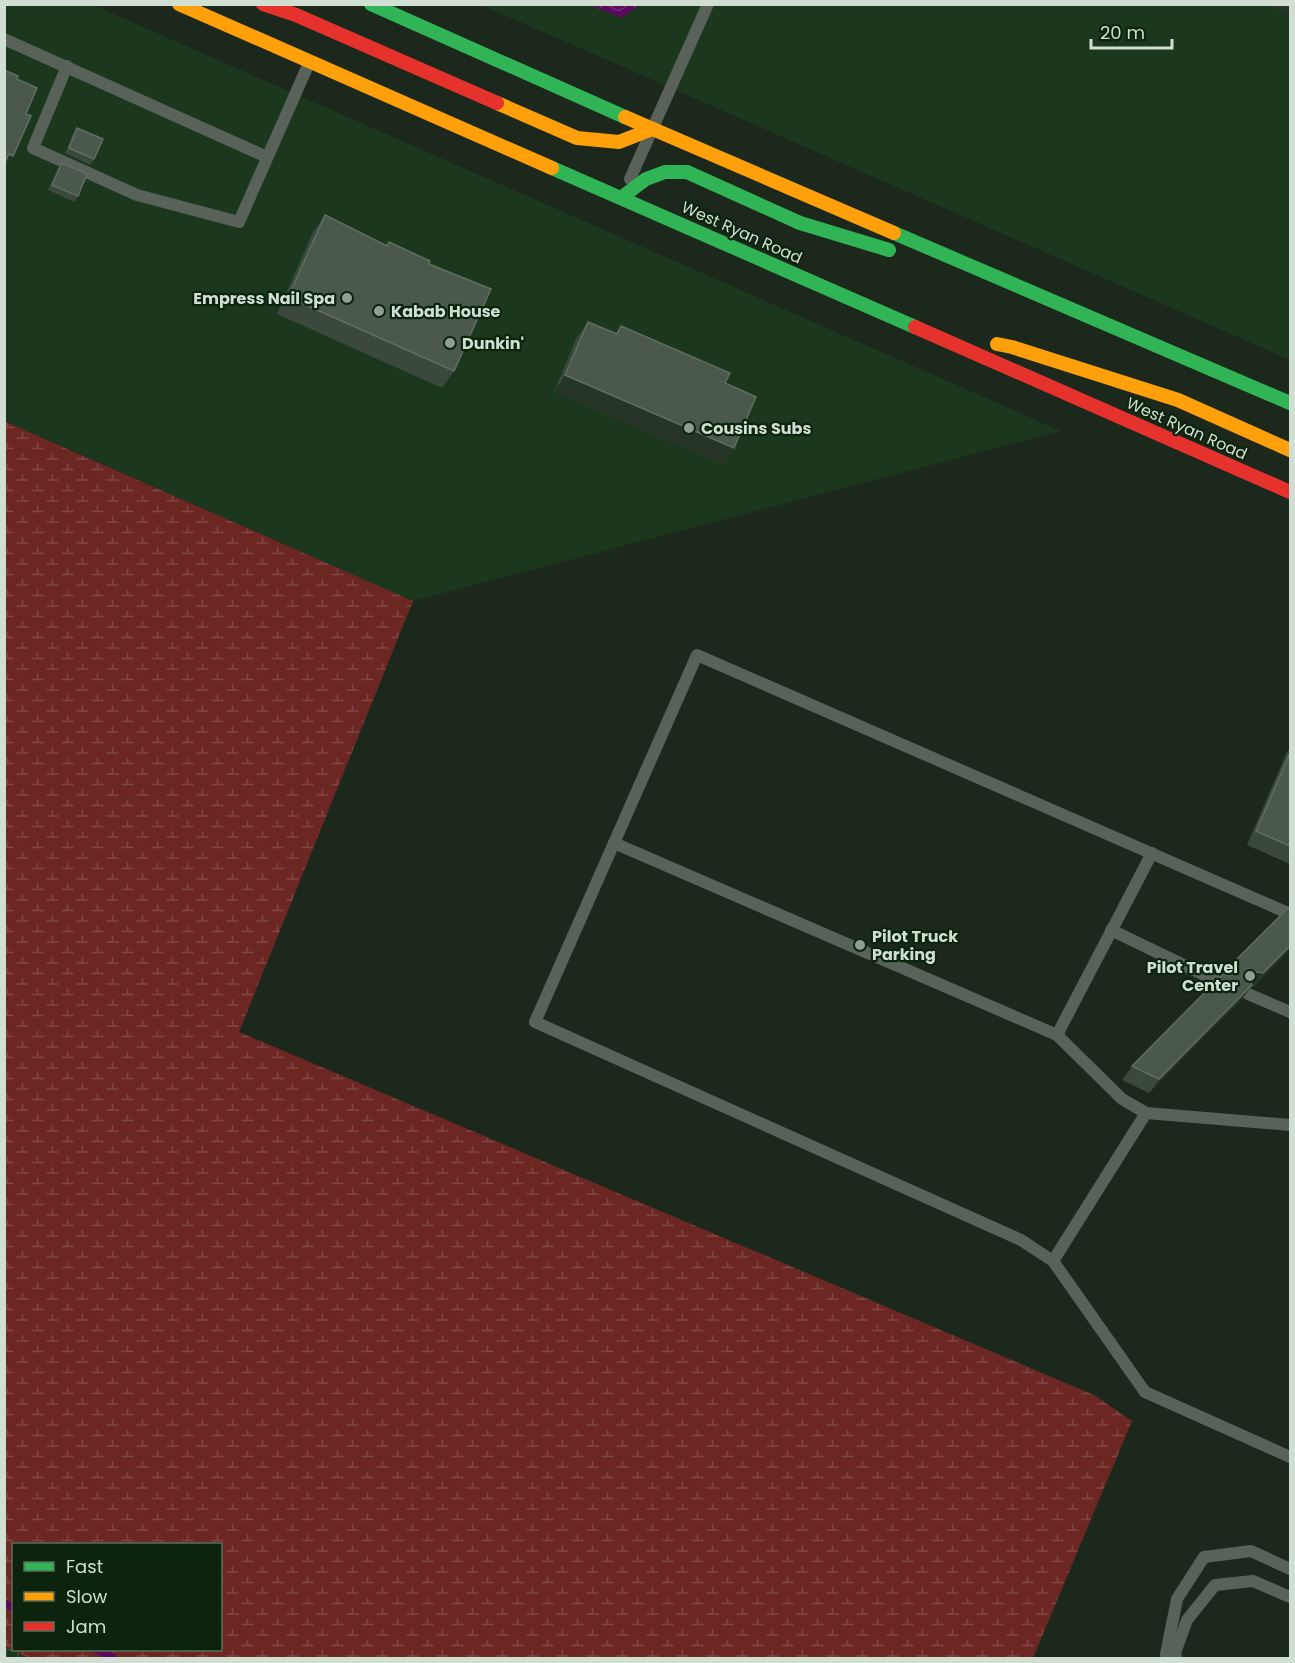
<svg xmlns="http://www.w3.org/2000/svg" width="1295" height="1663" font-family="Poppins,sans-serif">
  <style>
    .built { fill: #1b371e }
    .industrial { fill: url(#industrial-grid) }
    .wetland { fill: url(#wetland-marsh); fill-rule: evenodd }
    .water { fill: url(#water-waves) }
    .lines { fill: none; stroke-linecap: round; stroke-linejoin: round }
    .stream { stroke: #5a0b5e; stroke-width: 8 }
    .lane { stroke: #586258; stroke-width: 12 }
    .fast { stroke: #30b455; stroke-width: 14 }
    .slow { stroke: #ff9f0a; stroke-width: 14 }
    .jam { stroke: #e5322d; stroke-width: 14 }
    .wall { fill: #3a493b }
    .shaded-wall { fill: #273528 }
    .building { fill: #4a594b; stroke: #5f6e60; stroke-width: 1.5 }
    .poi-dot { fill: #919f92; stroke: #0c240e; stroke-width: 2 }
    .labels { text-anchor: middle; stroke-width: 4.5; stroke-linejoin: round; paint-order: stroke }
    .street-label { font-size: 16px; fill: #d0dfd1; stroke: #0c240e }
    .poi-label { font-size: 16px; font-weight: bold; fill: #d0dfd1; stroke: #0c240e; text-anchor: start }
  </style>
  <defs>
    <pattern id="industrial-grid" width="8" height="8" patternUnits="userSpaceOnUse" patternTransform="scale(1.5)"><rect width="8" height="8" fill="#1b371e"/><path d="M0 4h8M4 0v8" fill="none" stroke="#3b543e"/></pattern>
    <pattern id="wetland-marsh" width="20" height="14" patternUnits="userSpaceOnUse" patternTransform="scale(1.5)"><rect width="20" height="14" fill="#6c2723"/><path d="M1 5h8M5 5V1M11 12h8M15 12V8" fill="none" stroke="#804642"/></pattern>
    <pattern id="water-waves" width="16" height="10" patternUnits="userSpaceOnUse" patternTransform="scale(1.5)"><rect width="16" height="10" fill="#5a0b5e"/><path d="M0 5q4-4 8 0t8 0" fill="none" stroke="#712e74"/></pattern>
  </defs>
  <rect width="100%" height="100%" fill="#1c281c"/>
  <g class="built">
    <path d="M 91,4 L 1061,431 L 413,601 L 5,421 L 5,5 Z"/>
    <path d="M 481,5 L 1290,5 L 1290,360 L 612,62 Z"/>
  </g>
  <path class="industrial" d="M 4,1647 L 5,1647 L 29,1658 L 5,1658 Z"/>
  <path class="wetland" d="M 4,421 L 413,601 L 239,1032 L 1094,1395 L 1132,1421 L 1033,1658 L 29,1658 L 5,1647 ZM 14,1544 L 220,1544 L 220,1650 L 14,1650 Z"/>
  <path class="water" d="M 590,5 L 639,5 L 622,18 Z"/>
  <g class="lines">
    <g class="stream">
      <path d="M 4,1603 L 14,1608"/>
      <path d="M 97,1650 L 114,1658"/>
    </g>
    <g class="lane">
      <path d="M 4,39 L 267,157"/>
      <path d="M 67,66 L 33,148 L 137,195 L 239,222 L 309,63"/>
      <path d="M 630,179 L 708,4"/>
      <path d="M 614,843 L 1057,1035 L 1122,1099 L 1146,1113 L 1290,1125"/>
      <path d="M 1288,913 L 697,655 L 535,1022 L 1021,1240 L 1053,1261 L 1145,1392 L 1290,1457"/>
      <path d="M 1111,930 L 1219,982"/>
      <path d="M 1248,994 L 1290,1012"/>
      <path d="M 1057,1035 L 1152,853"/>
      <path d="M 1053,1261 L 1146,1113"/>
      <path d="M 1167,1658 L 1166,1654 L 1177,1599 L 1204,1557 L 1251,1551 L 1290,1569"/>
      <path d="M 1176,1658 L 1175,1653 L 1187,1620 L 1215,1585 L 1253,1581 L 1290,1597"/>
    </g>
    <g class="fast">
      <path d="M 371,4 L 625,117"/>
      <path d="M 552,168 L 915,327"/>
      <path d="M 622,197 L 646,179 L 665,172 L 687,172 L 800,223 L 889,250"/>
      <path d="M 894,233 L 1290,403"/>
    </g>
    <g class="slow">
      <path d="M 179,4 L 552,168"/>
      <path d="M 497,103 L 577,138 L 619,142 L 652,129"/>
      <path d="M 625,117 L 894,233"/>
      <path d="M 997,344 L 1012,347 L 1178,400 L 1290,450"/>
    </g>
    <g class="jam">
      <path d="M 263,4 L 296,15 L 497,103"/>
      <path d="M 915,327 L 1290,492"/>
    </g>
  </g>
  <g class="wall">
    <path d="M 77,128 L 94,159 L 90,165 L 65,153 L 73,134 Z"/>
    <path d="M 62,163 L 78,196 L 74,202 L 48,190 L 58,168 Z"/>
    <path d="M 325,215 L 387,245 L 389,242 L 429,264 L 454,371 L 442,388 L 277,314 L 313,232 Z"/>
    <path d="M 588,322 L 615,334 L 621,326 L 725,383 L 734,448 L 723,465 L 554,392 L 576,339 Z"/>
    <path d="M 1290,747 L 1290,864 L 1247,845 L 1287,752 Z"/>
    <path d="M 1234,962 L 1254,987 L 1251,987 L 1242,999 L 1149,1093 L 1122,1080 L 1132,1066 L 1226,975 Z"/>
  </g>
  <g class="shaded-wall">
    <path d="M 1264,4 L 1290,4 L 1290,16 Z"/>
    <path d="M 9,154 L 13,156 L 4,168 L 4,160 Z"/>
    <path d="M 565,375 L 734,448 L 723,465 L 554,392 Z"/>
    <path d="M 1290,946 L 1290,950 L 1254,987 L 1251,987 L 1242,999 L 1149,1093 L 1159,1079 L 1248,986 L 1252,974 Z"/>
  </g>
  <g class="building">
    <path d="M 4,70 L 18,76 L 17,79 L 37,88 L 26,114 L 31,116 L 13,156 L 9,154 L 4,164 Z"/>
    <path d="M 77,128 L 103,139 L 94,159 L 69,148 Z"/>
    <path d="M 62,163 L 87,174 L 78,196 L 52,185 Z"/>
    <path d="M 325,215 L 387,246 L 389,242 L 430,261 L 429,264 L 491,289 L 454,371 L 288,297 Z"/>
    <path d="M 588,322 L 617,334 L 621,326 L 730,373 L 725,383 L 756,397 L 734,448 L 565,375 Z"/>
    <path d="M 1290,753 L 1290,846 L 1256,831 Z"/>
    <path d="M 1290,906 L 1290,946 L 1263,973 L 1257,972 L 1252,974 L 1250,980 L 1252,985 L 1159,1079 L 1132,1066 L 1223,974 L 1229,976 L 1234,974 L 1237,968 L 1234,962 Z"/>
  </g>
  <g class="poi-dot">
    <circle cx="347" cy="298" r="6"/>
    <circle cx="379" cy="311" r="6"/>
    <circle cx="450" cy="343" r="6"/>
    <circle cx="689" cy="428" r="6"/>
    <circle cx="860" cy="945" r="6"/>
    <circle cx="1250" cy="976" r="6"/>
  </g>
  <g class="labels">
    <g class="street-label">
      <text transform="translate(742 232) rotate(24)" y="6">West Ryan Road</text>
      <text transform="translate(1187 428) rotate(24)" y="6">West Ryan Road</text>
    </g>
    <g class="poi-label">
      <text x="335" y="304" text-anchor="end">Empress Nail Spa</text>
      <text x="391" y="317">Kabab House</text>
      <text x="462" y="349">Dunkin'</text>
      <text x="701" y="434">Cousins Subs</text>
      <text x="872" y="942">Pilot Truck<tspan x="872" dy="18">Parking</tspan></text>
      <text x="1238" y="973" text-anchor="end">Pilot Travel<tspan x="1238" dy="18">Center</tspan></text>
    </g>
  </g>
  <rect width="1295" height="1663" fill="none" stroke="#d0dfd1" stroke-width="12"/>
  <rect x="12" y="1543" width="210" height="108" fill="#0c240e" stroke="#5a6f5c" stroke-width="1.5"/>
  <rect x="24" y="1562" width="30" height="9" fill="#30b455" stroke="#5a6f5c" stroke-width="1.5"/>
  <text x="66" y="1573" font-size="18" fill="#d0dfd1">Fast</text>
  <rect x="24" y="1592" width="30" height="9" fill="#ff9f0a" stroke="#5a6f5c" stroke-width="1.5"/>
  <text x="66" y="1603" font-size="18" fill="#d0dfd1">Slow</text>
  <rect x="24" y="1622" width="30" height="9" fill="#e5322d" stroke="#5a6f5c" stroke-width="1.5"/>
  <text x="66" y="1633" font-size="18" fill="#d0dfd1">Jam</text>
  <path d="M1091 39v9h81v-9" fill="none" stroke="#d0dfd1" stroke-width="3"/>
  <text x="1100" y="39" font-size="18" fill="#d0dfd1" stroke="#0c240e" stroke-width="4.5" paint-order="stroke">20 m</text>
</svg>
